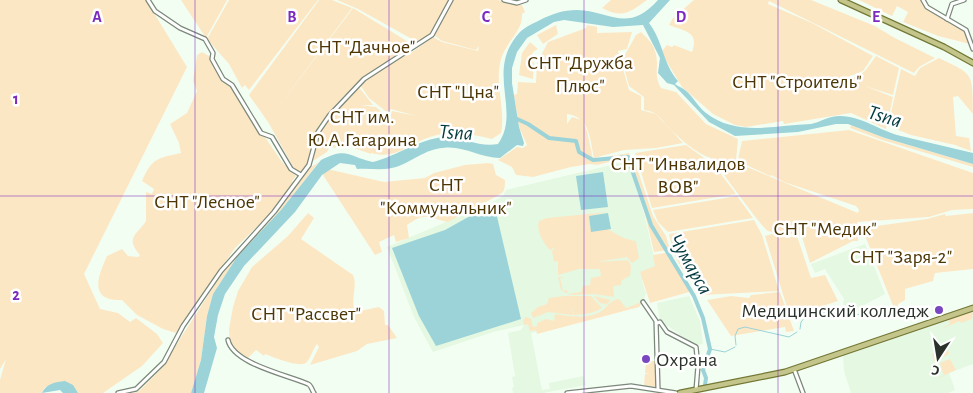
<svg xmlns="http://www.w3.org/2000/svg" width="973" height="393" font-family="'Alegreya Sans',sans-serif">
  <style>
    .built { fill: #e4f8e2 }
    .green { fill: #fce7c5 }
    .water { fill: #9bd3d9 }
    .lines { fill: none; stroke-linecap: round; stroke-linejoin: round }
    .stream { stroke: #9bd3d9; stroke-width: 1 }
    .river { stroke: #9bd3d9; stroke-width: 4 }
    .minor-casing { stroke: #7b887a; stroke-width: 5.5 }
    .major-casing { stroke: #747836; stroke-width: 7 }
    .minor { stroke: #fff; stroke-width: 3 }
    .major { stroke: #c3c58a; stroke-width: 4.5 }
    .grid { fill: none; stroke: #7b2cbf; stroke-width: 1; stroke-opacity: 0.55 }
    .poi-dot { fill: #7947bf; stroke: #fff; stroke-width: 2 }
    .labels { text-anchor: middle; stroke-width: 5; stroke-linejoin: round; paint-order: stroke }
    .park-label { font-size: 20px; fill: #4d3603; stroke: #fff }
    .poi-label { font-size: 20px; fill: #2b312b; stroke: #fff; text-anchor: end }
    .water-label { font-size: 21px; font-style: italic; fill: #033a3f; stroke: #fff }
    .grid-label { font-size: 16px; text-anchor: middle; font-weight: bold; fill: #7b2cbf; stroke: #fff; stroke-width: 5; stroke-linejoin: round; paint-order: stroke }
  </style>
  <rect width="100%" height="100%" fill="#f3fef2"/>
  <g class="built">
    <path d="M 628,161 L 644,213 L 656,266 L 642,281 L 646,293 L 643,301 L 639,307 L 531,333 L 542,390 L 550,389 L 549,383 L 583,376 L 586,385 L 543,393 L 513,393 L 512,388 L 514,387 L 512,377 L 515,376 L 508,333 L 521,330 L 524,325 L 493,332 L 433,352 L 414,317 L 387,247 L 491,203 L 503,196 L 506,190 Z"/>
    <path d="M 865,244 L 885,294 L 851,312 L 843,304 L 844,299 L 825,269 L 815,273 L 811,264 Z"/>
    <path d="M 689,296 L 700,321 L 703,344 L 695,345 L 668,326 L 660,325 L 657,303 Z"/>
    <path d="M 973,312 L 973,364 L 949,373 L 955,390 L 948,393 L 851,393 L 844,371 L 843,356 Z"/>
  </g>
  <g class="green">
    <path d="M 0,0 L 146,0 L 187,67 L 84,274 L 100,309 L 118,313 L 130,322 L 136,318 L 157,334 L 163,343 L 142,366 L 103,393 L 78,393 L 77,391 L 45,387 L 42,393 L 0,393 L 0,380 L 6,359 L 0,369 Z"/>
    <path d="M 181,0 L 227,0 L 206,38 Z"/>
    <path d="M 229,0 L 318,0 L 249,90 L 245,85 L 242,88 L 229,64 L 207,39 Z"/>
    <path d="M 319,0 L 332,0 L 352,8 L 277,109 L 353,8 L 415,46 C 377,66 342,91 319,127 C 310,141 316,163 301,173 L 295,170 L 268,122 L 249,95 Z"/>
    <path d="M 337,0 L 449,0 L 434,31 L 419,43 L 358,9 Z"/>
    <path d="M 453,0 L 498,0 L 522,5 L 525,12 L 522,14 C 523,31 506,42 501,59 C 494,84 506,108 501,133 L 492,139 C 471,134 452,130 430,137 C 407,144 397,160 371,153 L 371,154 L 351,147 L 329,148 L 327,152 L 313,161 L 319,133 L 327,120 L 358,86 L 373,105 L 361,105 L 376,107 L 388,117 L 388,127 L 392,111 L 416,116 L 391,109 L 388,113 L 369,98 L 360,85 L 406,53 L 411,53 L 433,37 L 442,42 L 478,51 L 479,46 L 476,50 L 442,41 L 434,35 Z"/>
    <path d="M 611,0 L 647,0 C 630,12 623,19 602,8 Z"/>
    <path d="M 694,0 L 811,0 L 875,26 L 893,37 L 935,58 L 919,67 L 914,73 L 769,1 L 768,4 L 812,23 L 873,56 L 863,71 L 845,78 C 863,79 866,69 876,56 L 899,68 L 893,95 L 865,86 L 893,97 L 886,129 L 851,113 L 784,124 L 783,121 L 746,127 L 735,125 L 713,114 L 682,87 L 661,52 L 667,45 L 672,47 L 674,45 L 692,52 C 699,32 687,32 669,25 L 673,18 Z"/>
    <path d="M 859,0 L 922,0 L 924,6 L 963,30 L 970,44 L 938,36 L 903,22 L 908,12 L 897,6 L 892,16 Z"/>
    <path d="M 556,25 L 558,34 L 543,44 L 537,35 Z"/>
    <path d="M 587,25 L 597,27 L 597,33 L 632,32 L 627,49 L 618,51 L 629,90 L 641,96 L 641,110 L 656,114 L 683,143 L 656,148 L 624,150 L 594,158 C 590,139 590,117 567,114 L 567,124 L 572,117 L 582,120 L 587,131 L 593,159 L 629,153 L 630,157 L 597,165 L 590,164 L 571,167 L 533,177 L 516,175 L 512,167 L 498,160 L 517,147 L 523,148 L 527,145 L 519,127 L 514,95 L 517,94 L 518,82 L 536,83 L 537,63 L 548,42 L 586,28 Z"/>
    <path d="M 641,32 C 646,37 653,43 655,51 C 660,66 653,74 661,88 L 676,92 L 706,124 L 738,139 L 736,161 C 710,165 689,147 671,130 C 661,120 659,112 644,110 L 644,97 L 629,86 L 622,60 L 636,35 Z"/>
    <path d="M 530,42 L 538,49 L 533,52 L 531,57 L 534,63 L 533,79 L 519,75 L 522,53 Z"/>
    <path d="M 202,52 L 209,56 L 282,162 L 296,176 L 292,181 L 294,183 L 265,219 L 235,248 L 176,333 L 163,329 L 137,315 L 122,300 C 89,301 97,278 107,256 L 122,249 L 128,256 L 138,257 L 140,255 C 125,237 136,236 146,221 L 146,192 L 152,194 L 154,189 L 142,181 C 152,157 159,158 181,153 L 179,143 L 170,124 L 187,113 L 197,91 L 193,81 L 197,55 Z"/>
    <path d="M 939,58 C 973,75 973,71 973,114 L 958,96 L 953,97 L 956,136 L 969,138 L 971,151 L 955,145 L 911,135 L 888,126 L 901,69 L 915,76 L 920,68 Z"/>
    <path d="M 851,125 L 885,138 L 973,164 L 973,167 L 882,140 L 850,128 Z"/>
    <path d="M 849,130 L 973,173 L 973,209 L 952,210 L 929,217 L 857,222 L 858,241 L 853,241 L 810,263 L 802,237 C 792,231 778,235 768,231 C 762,228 723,173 716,164 L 742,165 L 858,213 L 859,210 L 856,206 L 784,182 L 771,175 L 770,176 L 740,162 L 738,159 L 742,141 Z"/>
    <path d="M 686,145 L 714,165 L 736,194 L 652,208 L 635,153 Z"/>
    <path d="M 634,159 L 653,216 L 666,236 L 670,250 L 654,252 L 644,210 L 628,160 Z"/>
    <path d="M 319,162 L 281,210 L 237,257 L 213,294 L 207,316 L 201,360 L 191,393 L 133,393 L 139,391 L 160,370 L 234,255 L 280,206 L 306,170 Z"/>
    <path d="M 488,163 L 493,164 L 496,175 L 505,180 C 505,183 505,189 503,192 C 501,195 456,217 448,222 C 429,218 426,211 407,225 L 409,238 L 396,242 L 394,235 L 379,242 L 382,252 L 375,255 L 323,175 L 327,169 L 384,182 L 425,178 L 434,173 L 465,165 Z"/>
    <path d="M 737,196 L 753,218 L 668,232 L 658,222 L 653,210 Z"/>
    <path d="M 608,212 L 589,216 C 605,226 618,239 636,241 L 639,258 L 632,263 L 627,257 L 596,262 L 628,260 L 631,266 L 630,276 L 622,280 L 621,285 L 613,286 L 614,297 L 594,294 L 570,295 L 561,290 L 558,277 L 565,277 L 560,278 L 563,291 L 567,290 L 568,294 L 581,292 L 583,286 L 590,285 L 591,278 L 601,276 L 600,269 L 579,269 L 558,275 L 558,261 L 554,262 L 552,251 L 556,247 L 550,250 C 543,242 536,231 539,221 L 547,218 Z"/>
    <path d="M 308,213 L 314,218 L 301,239 L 353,275 C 358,286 350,300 355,312 L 379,307 L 384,311 L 385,325 L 388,325 L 397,338 L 367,344 L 357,351 L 310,365 L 319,347 L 317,344 C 313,349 311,357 307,362 C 301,369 273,357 265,354 L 264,356 L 256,350 L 248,358 L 236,350 L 235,347 L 230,346 L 229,329 L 233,307 L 238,291 L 252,267 L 288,236 Z"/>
    <path d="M 973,213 L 973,269 L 935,273 L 933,281 L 905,289 L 905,300 L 898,304 L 898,309 L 894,308 L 862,228 L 927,219 L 945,214 L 946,216 Z"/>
    <path d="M 754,220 L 762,235 L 779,291 L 703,295 L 700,287 L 696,287 C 679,264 676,264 669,234 Z"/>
    <path d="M 772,234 L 787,238 L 797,236 L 811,278 L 825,275 L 838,301 L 790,317 L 765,236 Z"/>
    <path d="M 670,252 L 679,272 L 693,291 L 650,303 L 640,272 L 655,266 L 653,255 Z"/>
    <path d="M 780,292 L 794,331 L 786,332 L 785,327 L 731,336 L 707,300 L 731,296 L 749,298 L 751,295 Z"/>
    <path d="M 564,296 L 591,296 L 602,308 L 606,304 L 600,303 L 594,296 L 611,300 C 600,312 590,314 574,315 L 572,307 L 573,315 L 548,312 L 533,318 L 531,313 L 538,307 L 547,304 L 549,298 Z"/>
    <path d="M 619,299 L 626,308 L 642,302 L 639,307 L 537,334 L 536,330 L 530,331 L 528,324 L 524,325 L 523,320 L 526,317 L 531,319 L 533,327 L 537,326 L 537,323 L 546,319 L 554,321 L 555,314 C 569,316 590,320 603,310 C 609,305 611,300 619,299 Z"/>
    <path d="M 973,312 L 972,319 L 961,323 L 960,321 L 941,329 L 950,324 L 948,319 Z"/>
    <path d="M 655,339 L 656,339 L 656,387 L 644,385 L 645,374 L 649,373 L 645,373 L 646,361 L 655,361 Z"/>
    <path d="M 946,342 L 949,354 L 934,361 L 932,354 L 941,351 L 939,345 Z"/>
    <path d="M 950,359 L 956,370 L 936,379 L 944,376 L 940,363 Z"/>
  </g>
  <g class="water">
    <path d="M 658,0 L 670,0 L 649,23 C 663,41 663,64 678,81 L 675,84 C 679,87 681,87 685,90 C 693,96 697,106 706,113 C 737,137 775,125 811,124 C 821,122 828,116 840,116 C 862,116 880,131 901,136 C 925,142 949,147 973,153 L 973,164 L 885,138 L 848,124 L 836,124 L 798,132 L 735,136 L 709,122 L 674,85 L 667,83 L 658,73 L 660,58 L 643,25 L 613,27 L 564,20 L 554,22 L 527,38 L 517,52 L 512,68 L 512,83 L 519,127 L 524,143 L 523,146 L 517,145 L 500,158 C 480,158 463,145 443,148 C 425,149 412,162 396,167 C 383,171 371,168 357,169 L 355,165 L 340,163 L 322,175 L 295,212 L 244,266 L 225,294 L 218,315 L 214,337 L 217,348 L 204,393 L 191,393 L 201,360 L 207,316 L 213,294 L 237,257 L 281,210 L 321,160 C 348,146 349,157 373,162 C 397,156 419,139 444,137 C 463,136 479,148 498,144 C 522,110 484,71 520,32 C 525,27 534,23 540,20 C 552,14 563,10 577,10 C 611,11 627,34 658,0 Z"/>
    <path d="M 603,172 L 608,207 L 581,210 L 576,176 Z"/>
    <path d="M 488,206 L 495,208 L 521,319 L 436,346 L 419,316 L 392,248 L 445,230 Z"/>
    <path d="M 608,213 L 611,229 L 591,232 L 589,216 Z"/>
    <path d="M 65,381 L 73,385 L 78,393 L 63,393 L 60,390 L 42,393 C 46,384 55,382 65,381 Z"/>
  </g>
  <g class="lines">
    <g class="stream">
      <path d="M 800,329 L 801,322 L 806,316 L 822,314 L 826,311 L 856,315 L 889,307"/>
      <path d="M 736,345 L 735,336 L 738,329 L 745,327 L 789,337 L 797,332"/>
      <path d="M 710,349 L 725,352 L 735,347"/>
    </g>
    <g class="river">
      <path d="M 515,118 L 528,124 L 549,138 L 576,141 L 579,152 L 593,160 L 628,157"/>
      <path d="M 629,161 L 651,225 L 694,296 L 703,318 L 710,349 L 703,370 L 706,378 L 705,385"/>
    </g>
    <g class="minor-casing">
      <g id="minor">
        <path d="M 148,0 L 155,11 L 180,28 L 205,39 L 213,53 L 212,59 L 223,79 L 232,85 L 261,133 L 272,137 L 291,169 L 301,175"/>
        <path d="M 504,0 L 517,3 L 526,0"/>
        <path d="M 923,0 L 927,7 L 966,30 L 973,49"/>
        <path d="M 947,19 L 952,4 L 964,0"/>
        <path d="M 643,302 L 656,321 L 658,389"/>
        <path d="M 657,323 L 660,322 L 667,332 L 696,347 L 698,366 L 696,390"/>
        <path d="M 228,340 C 233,364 288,375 308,384 C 311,385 312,390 314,393"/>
        <path d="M 794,369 L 803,393"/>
        <path d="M 118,393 L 136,389 L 164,362 L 183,326 L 221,271 L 274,212 L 309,165 L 318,132 L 329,116 L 364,79 L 432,35 L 451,0"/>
        <path d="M 567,393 L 631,386 L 676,393"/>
      </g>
    </g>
    <g class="major-casing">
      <g id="major">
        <path d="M 841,0 L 944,47 L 973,63"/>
        <path d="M 680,393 L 785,372 L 973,308"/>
      </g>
    </g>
    <use href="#minor" class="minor"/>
    <use href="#major" class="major"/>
  </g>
  <path class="grid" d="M 195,0 L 195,393M 389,0 L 389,393M 584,0 L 584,393M 778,0 L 778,393M 0,196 L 973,196"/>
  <g class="poi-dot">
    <circle cx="939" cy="310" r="5"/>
    <circle cx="646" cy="359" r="5"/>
  </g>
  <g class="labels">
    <g class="park-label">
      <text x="361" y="53">СНТ "Дачное"</text>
      <text x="580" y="69">СНТ "Дружба<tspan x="580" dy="23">Плюс"</tspan></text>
      <text x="797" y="88">СНТ "Строитель"</text>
      <text x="458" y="98">СНТ "Цна"</text>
      <text x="362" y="123">СНТ им.<tspan x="362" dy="23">Ю.А.Гагарина</tspan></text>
      <text x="678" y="170">СНТ "Инвалидов<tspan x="678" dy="23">ВОВ"</tspan></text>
      <text x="446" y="191">СНТ<tspan x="446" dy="23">"Коммунальник"</tspan></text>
      <text x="207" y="208">СНТ "Лесное"</text>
      <text x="825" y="235">СНТ "Медик"</text>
      <text x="901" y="263">СНТ "Заря-2"</text>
      <text x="306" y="320">СНТ "Рассвет"</text>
    </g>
    <g class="poi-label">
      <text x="929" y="317">Медицинский колледж</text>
      <text x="656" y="366" text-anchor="start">Охрана</text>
    </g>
    <g class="water-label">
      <text transform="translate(885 116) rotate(17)" y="7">Tsna</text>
      <text transform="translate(456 132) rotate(3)" y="7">Tsna</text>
      <text transform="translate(691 264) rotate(60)" y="7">Чумарса</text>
    </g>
  </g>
  <g class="grid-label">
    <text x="97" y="22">A</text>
    <text x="292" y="22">B</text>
    <text x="486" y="22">C</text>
    <text x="681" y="22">D</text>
    <text x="876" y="22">E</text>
    <text x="16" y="104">1</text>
    <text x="16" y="300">2</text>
  </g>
  <g transform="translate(938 358) rotate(192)" stroke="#ffffff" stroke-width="4" paint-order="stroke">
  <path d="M0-4L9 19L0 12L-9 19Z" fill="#2b312b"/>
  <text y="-8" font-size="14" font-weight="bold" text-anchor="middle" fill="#2b312b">С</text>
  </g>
</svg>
